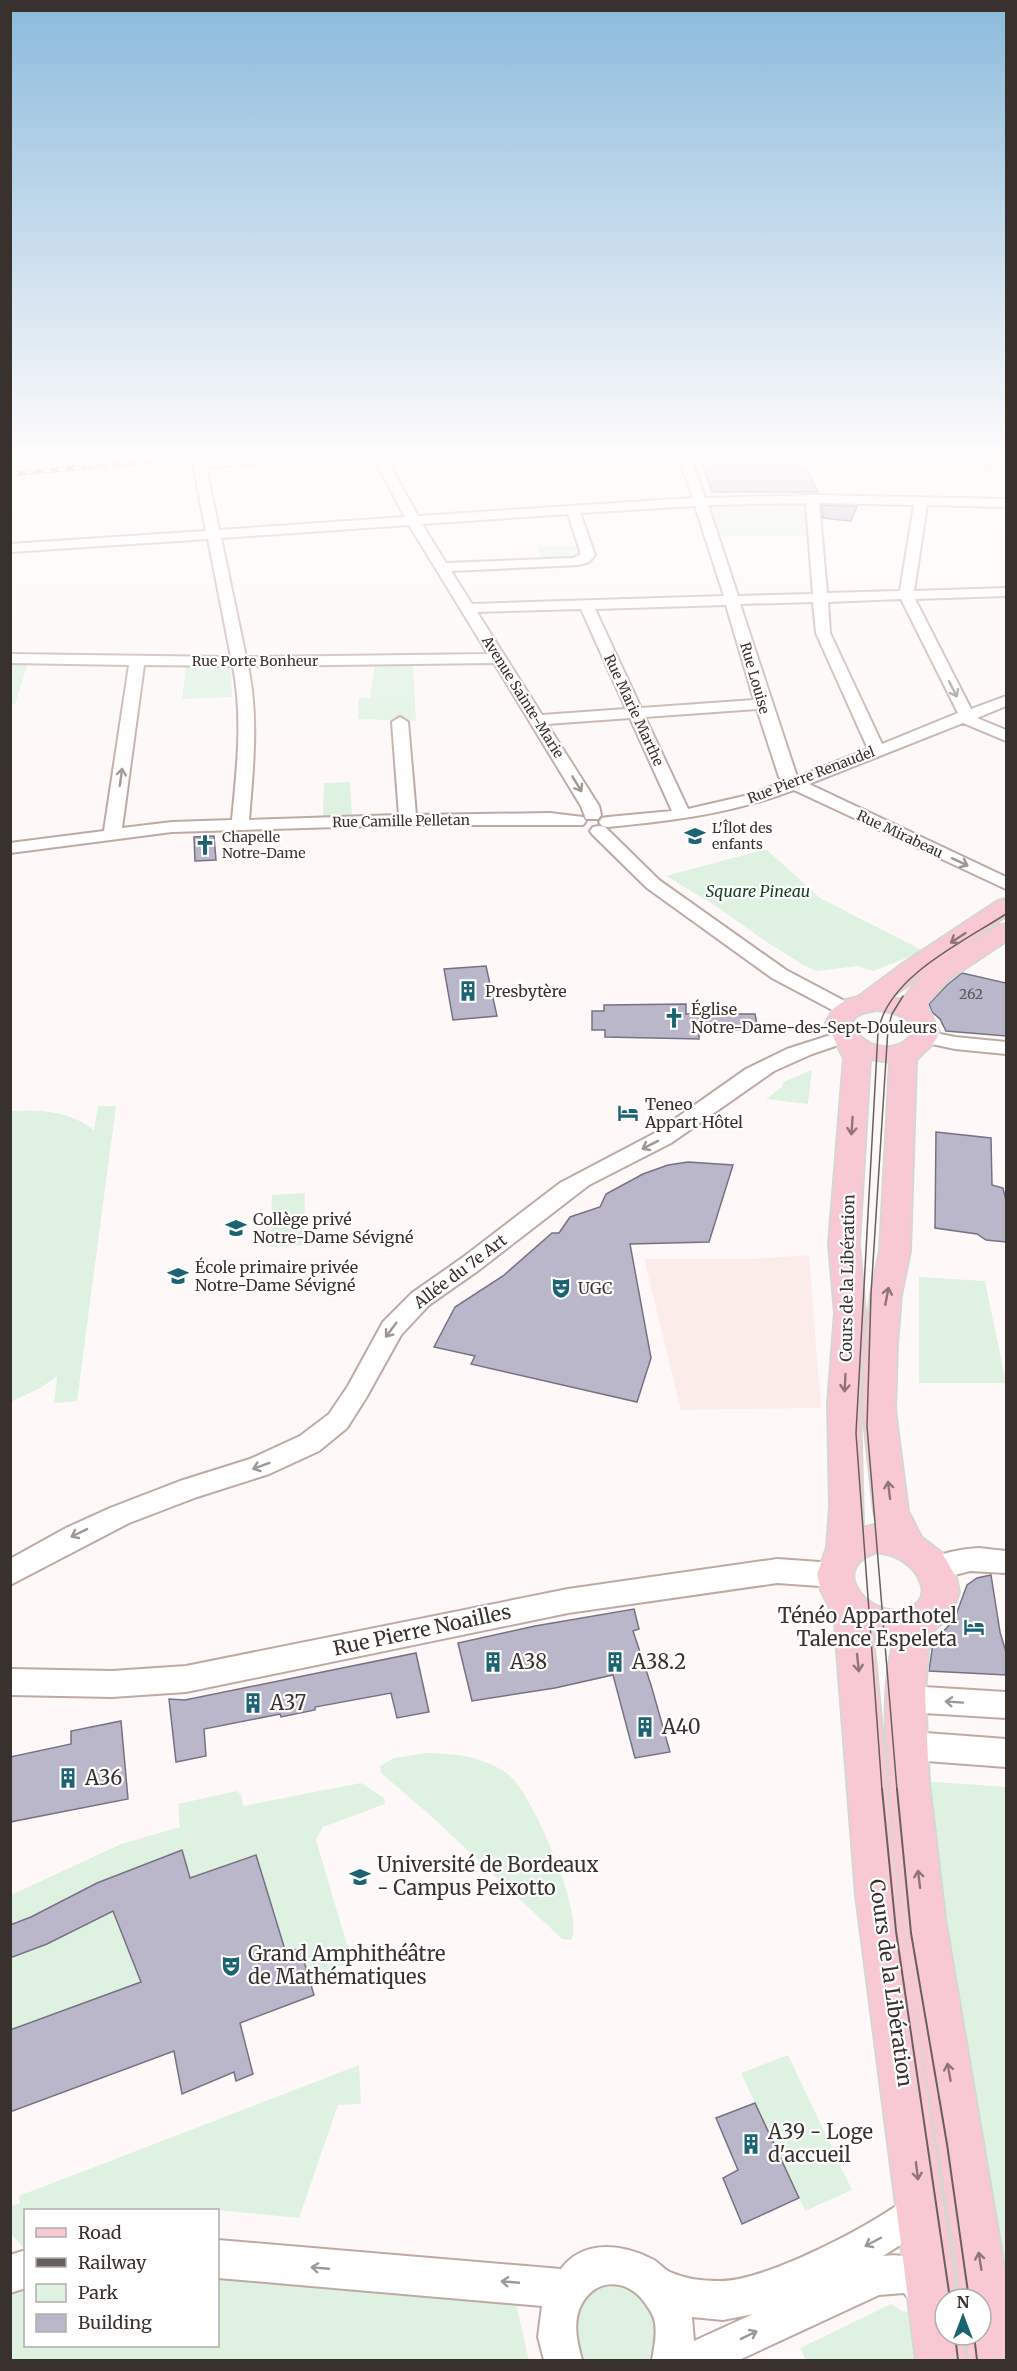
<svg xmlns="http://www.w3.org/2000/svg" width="1017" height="2371" font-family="Merriweather,serif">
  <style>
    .commercial { fill: #fcece9 }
    .green { fill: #dff2e2 }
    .building { fill: #bbb7ca; stroke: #767283; stroke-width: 1.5 }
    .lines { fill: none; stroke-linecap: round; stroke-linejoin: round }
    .minor-casing { stroke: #beaaa2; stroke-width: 4 }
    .major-casing { stroke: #d7d6d5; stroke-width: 4 }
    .minor { fill: #fff; fill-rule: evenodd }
    .major { fill: #f9c9d3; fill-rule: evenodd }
    .tram-far1 { stroke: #68605d; stroke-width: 1.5 }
    .tram { stroke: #68605d; stroke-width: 2 }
    .rail-casing { stroke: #68605d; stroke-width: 4.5 }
    .rail { stroke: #fff; stroke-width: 3; stroke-dasharray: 8; stroke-linecap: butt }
    .oneway { stroke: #9c9896 }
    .oneway2 { stroke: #8f7578 }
    .labels { text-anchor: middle; stroke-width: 4.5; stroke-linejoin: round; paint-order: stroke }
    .far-street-label { font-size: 14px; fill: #39312d; stroke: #fff }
    .far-poi-label { font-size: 14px; fill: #39312d; stroke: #fff; text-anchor: start }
    .number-label { font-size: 14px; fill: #5a5254 }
    .park-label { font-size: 16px; font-style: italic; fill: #164123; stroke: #fff }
    .poi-label { font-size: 16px; fill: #39312d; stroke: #fff; text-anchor: start }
    .street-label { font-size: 16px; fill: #39312d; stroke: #fff }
    .near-poi-label { font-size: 20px; fill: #39312d; stroke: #fff; text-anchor: start }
    .near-street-label { font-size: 20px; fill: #39312d; stroke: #fff }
  </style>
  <rect width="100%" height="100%" fill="#fef9f8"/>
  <path class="commercial" d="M 809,1255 L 821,1408 L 681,1410 L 644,1259 L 751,1259 Z"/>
  <g class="green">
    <path d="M 848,455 L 981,455 L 996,473 L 975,474 L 972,467 L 898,470 L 900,475 L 858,476 Z"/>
    <path d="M 800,502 L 806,505 L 808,536 L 720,536 L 711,507 L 717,504 Z"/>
    <path d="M 577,546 L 579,555 L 575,558 L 540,559 L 538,547 Z"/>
    <path d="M 11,663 L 28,663 L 15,704 L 11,704 Z"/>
    <path d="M 375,665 L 413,665 L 416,721 L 358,719 L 359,698 L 370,698 Z"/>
    <path d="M 186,666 L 223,666 L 231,669 L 232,697 L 182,699 Z"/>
    <path d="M 350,782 L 352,816 L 323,817 L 324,783 Z"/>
    <path d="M 766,849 L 820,898 L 924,951 L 873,971 L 857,966 L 817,971 L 803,965 L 762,939 L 716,906 L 666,876 Z"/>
    <path d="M 812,1070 L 808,1104 L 766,1099 L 782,1087 L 783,1082 Z"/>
    <path d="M 98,1106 L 116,1106 L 77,1401 L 54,1403 L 57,1376 L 42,1387 L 11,1402 L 11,1111 C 40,1109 70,1111 94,1130 Z"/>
    <path d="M 305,1193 L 304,1245 L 270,1247 L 272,1195 Z"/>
    <path d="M 919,1277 L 985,1281 L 1006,1383 L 919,1383 Z"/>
    <path d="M 426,1753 C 455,1753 486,1757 509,1775 C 532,1793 586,1917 571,1940 L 562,1939 L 431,1816 L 381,1773 L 380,1766 L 394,1758 Z"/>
    <path d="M 922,1781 L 1006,1787 L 1006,2292 Z"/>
    <path d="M 361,1783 L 384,1798 L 385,1804 L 323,1827 L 316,1840 L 352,1962 L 309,1978 L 300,1948 L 286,1953 L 255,1856 L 181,1881 L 181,1850 L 97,1883 L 31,1917 L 11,1925 L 11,1895 L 121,1844 L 180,1827 L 178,1804 L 236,1791 L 241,1794 L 243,1806 Z"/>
    <path d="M 115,1907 L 162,1975 L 11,2030 L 11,1958 L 78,1929 Z"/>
    <path d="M 788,2055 L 852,2190 L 805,2211 L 741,2073 Z"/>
    <path d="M 359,2065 L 361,2104 L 338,2105 L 299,2218 L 218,2210 L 26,2210 L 25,2249 L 11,2234 L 11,2206 L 20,2203 L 19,2196 Z"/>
    <path d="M 218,2274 L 502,2297 L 515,2300 L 529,2360 L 11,2360 L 10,2290 L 25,2286 L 26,2346 L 218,2346 Z"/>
    <path d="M 607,2279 L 651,2297 L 661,2354 L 659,2360 L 576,2360 L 574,2358 L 574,2304 Z"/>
    <path d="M 891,2304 L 902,2311 L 909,2312 L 915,2360 L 806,2360 L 800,2348 Z"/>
  </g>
  <g class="building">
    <path d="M 699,455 L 800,455 L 818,492 L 712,492 Z"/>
    <path d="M 821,505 L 857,506 L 851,521 L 823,518 Z"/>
    <path d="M 214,836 L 216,860 L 195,861 L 194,837 Z"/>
    <path d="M 486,966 L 497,1016 L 453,1020 L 444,969 Z"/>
    <path d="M 962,973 L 1006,983 L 1006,1036 L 946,1031 L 940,1019 L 932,1012 L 929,1004 L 947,985 Z"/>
    <path d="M 686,1004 L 686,1014 L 755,1014 L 758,1030 L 699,1030 L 699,1039 L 605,1037 L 605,1030 L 592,1030 L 592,1011 L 604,1011 L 604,1005 Z"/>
    <path d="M 936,1132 L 991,1138 L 992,1185 L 1003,1188 L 1006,1200 L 1006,1242 L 986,1240 L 977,1234 L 935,1228 Z"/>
    <path d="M 688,1162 L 733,1165 L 709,1242 L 630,1244 L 651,1358 L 637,1402 L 471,1364 L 475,1356 L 434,1347 L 455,1307 L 503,1276 L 552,1233 L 559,1233 L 570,1217 L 600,1207 L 606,1194 L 643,1174 L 668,1165 Z"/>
    <path d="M 991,1575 L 1000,1632 L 1006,1652 L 1006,1675 L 929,1671 L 934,1636 L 946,1629 L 956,1615 L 967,1585 L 977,1578 Z"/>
    <path d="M 634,1609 L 639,1629 L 633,1631 L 651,1685 L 670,1752 L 635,1758 L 613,1675 L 555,1688 L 472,1701 L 458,1643 L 535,1626 Z"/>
    <path d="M 416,1653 L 429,1712 L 397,1718 L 391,1693 L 315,1707 L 315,1710 L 281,1717 L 280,1714 L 204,1729 L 206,1756 L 176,1762 L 169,1699 L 185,1700 Z"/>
    <path d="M 121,1721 L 128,1799 L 10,1822 L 10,1757 L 71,1744 L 71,1731 Z"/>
    <path d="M 182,1850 L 190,1878 L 256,1855 L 286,1953 L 300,1948 L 314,1995 L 240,2023 L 253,2074 L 236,2081 L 234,2072 L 182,2094 L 174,2051 L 10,2112 L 10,2030 L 141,1982 L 113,1911 L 47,1944 L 10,1958 L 10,1925 L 31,1917 L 97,1883 Z"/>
    <path d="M 755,2103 L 799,2198 L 742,2224 L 723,2178 L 738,2170 L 716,2118 Z"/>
  </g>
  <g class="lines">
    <g class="minor-casing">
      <g id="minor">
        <path d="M 272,455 L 333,455 L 327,459 L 206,467 L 219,530 L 405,517 L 372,455 L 384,455 L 418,516 L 693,498 L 678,455 L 690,455 L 705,498 L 812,495 L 1006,499 L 1006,507 L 927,505 L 914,591 L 1006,588 L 1006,596 L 915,599 L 971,709 L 1006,696 L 1006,706 L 977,718 L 1006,730 L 1006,741 L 963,723 L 809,784 L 1006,877 L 1006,889 L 794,790 C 734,813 672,821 608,827 L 602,826 L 599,822 L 602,818 L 608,817 L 672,811 L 630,718 L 547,724 L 599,806 L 601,815 L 598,819 L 586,819 L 581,806 L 494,663 L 248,666 C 259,718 253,768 249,820 L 399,815 L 392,722 L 400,717 L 408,722 L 416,815 L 550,813 L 583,817 L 586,821 L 583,825 L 408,825 L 172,832 L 10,853 L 10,843 L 104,831 L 129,665 L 10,663 L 10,654 L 231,657 L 208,539 L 10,552 L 10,544 L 206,531 L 193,464 L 195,461 ZM 806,503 L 813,594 L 738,596 L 708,505 ZM 819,503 L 914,505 L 900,591 L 827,593 ZM 695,506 L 724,596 L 472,604 L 451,571 L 579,565 L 589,562 L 595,555 L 580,513 ZM 568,514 L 581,554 L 573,558 L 446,563 L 422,524 ZM 409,525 L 488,654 L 246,657 L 221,538 ZM 901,599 L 958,713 L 882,744 L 830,633 L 828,602 ZM 813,602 L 816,633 L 868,749 L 797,777 L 740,604 ZM 726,605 L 754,700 L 641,708 L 595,609 ZM 581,609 L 626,709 L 542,715 L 477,612 ZM 144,665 L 233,666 C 243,718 237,768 232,820 L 172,822 L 122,828 ZM 757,709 L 779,777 L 783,782 L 753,794 L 688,809 L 645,717 Z"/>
        <path d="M 985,457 L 1006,458 L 1006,466 L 981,464 L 981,458 Z"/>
        <path d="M 599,826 L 605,827 L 659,880 L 786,970 L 854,1006 L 857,1010 L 854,1014 L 840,1014 L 772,978 L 647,888 L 593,835 L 590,831 L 593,827 Z"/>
        <path d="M 843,1031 L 850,1033 L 853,1037 L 850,1041 L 812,1054 L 774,1071 L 671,1143 L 589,1185 L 479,1270 L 429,1305 L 401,1335 L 366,1398 L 347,1428 L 319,1451 L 269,1474 L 197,1497 L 129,1523 L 10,1585 L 10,1559 L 66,1528 L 110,1508 L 180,1481 L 250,1459 L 300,1436 L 329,1414 L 348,1386 L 383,1322 L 412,1293 L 462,1258 L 560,1183 L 655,1133 L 746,1069 L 787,1049 Z"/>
        <path d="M 925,1031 L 955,1037 L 1006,1042 L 1006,1054 L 955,1049 L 918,1041 L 915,1037 L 918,1033 Z"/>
        <path d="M 979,1548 L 1006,1551 L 1006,1573 L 970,1571 L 935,1580 L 925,1576 L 921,1568 L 925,1560 C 943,1553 960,1549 979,1548 Z"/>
        <path d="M 777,1559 L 834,1563 L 844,1567 L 848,1575 L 844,1583 L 834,1587 L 777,1583 L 568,1613 L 186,1692 L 112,1697 L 10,1695 L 10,1669 L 112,1671 L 186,1666 L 568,1589 Z"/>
        <path d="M 906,1674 L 916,1678 L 924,1687 L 1006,1692 L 1006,1718 L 924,1713 L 903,1706 L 891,1687 L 896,1678 Z"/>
        <path d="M 926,1733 L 1006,1739 L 1006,1767 L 926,1761 L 919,1768 L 908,1772 L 897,1768 L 893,1758 L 903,1740 Z"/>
        <path d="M 922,2191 L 935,2197 L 941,2210 L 935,2223 L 883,2256 C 912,2252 936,2265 947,2291 L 942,2305 L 928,2310 L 914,2305 L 904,2293 L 879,2295 L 739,2360 L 652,2360 C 654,2348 657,2336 655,2323 C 654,2315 649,2309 645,2303 C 626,2276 591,2278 579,2310 C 573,2326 578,2345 582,2360 L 544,2360 L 538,2337 L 542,2306 L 218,2278 L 218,2240 L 561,2269 C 583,2239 622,2244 652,2259 C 659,2262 663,2269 670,2272 C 685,2279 703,2281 719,2281 C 759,2282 843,2239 879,2217 C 894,2208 906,2198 922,2191 ZM 753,2314 L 694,2341 L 692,2317 L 723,2320 Z"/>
        <path d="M 26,2250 L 26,2288 L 10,2293 L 10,2255 Z"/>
      </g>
    </g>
    <g class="major-casing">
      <path id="major" d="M 1006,899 L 1006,916 L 891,997 L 903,1000 C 925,965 964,947 998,926 L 1006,924 L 1006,941 L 950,978 L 926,1004 L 939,1032 C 934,1048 923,1050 916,1061 L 910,1251 L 901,1295 L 897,1344 L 895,1410 L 908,1511 L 921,1537 L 942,1553 L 956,1577 L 959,1592 L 950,1617 L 934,1630 L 928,1651 L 925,1692 L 929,1783 L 945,1919 L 1006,2279 L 1006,2360 L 969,2360 L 966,2335 L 981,2335 L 981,2299 L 961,2299 C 939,2134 903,1970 891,1804 C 887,1751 880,1692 894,1641 L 883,1641 L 873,1637 L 898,1895 L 957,2299 L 945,2299 L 945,2335 L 962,2335 L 966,2360 L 916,2360 L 856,1895 L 835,1625 L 829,1606 L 821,1590 L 817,1574 L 827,1548 L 830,1507 L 828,1404 L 835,1313 L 829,1244 L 844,1058 L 826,1023 L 834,1008 L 846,1000 L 858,997 L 901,965 L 998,901 ZM 877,1010 C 952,1019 890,1072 857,1033 C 843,1016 864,1012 877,1010 ZM 870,1059 L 890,1062 L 880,1251 L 871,1295 L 865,1344 L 863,1410 L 874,1511 L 878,1524 L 863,1528 L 860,1404 L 865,1313 L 859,1244 ZM 877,1552 C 886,1554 895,1555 903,1561 C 919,1571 934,1597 910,1608 C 874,1624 823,1569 877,1552 Z"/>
    </g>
    <use href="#minor" class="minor"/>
    <use href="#major" class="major"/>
    <g class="tram-far1">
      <path d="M 882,1790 L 856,1433 L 878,1032 C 887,977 963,942 1006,914"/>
      <path d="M 897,1790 L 867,1426 L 871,1294 L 888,1028 L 892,1014 L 903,996"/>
    </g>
    <g class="tram">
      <path d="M 882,1789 L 896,1931 L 950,2299"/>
      <path d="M 897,1789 L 911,1933 L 947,2144 L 969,2299"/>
      <path d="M 955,2335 L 958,2360"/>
      <path d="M 974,2335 L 977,2360"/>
    </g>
    <g class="rail-casing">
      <path id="rail" d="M 10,474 L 228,455"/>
    </g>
    <use href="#rail" class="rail"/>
  </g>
  <defs><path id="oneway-shaft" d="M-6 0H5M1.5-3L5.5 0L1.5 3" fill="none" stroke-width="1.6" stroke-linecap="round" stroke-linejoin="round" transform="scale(1.5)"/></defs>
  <g class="oneway">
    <use href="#oneway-shaft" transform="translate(953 689) rotate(63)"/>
    <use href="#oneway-shaft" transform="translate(121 777) rotate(-82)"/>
    <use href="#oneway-shaft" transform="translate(577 784) rotate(59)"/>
    <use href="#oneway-shaft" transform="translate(960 862) rotate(25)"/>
    <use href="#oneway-shaft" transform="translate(650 1145) rotate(153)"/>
    <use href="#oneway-shaft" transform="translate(391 1330) rotate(127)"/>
    <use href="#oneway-shaft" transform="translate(261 1466) rotate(160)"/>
    <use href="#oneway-shaft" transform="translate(79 1533) rotate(154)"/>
    <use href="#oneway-shaft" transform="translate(954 1702) rotate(-176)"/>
    <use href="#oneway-shaft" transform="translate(873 2242) rotate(152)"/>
    <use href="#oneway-shaft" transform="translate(320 2268) rotate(-175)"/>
    <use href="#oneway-shaft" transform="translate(510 2282) rotate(-175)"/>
    <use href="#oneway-shaft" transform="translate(749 2335) rotate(-26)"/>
  </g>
  <g class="oneway2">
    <use href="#oneway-shaft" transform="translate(958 938) rotate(147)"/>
    <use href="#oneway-shaft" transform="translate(852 1126) rotate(94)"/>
    <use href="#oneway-shaft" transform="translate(887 1296) rotate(-79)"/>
    <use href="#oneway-shaft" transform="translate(845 1383) rotate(93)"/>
    <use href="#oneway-shaft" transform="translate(889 1490) rotate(-97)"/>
    <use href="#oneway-shaft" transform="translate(858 1663) rotate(84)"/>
    <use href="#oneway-shaft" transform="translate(919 1879) rotate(-97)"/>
    <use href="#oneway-shaft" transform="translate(949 2072) rotate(-100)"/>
    <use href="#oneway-shaft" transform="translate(917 2171) rotate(83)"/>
    <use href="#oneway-shaft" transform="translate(980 2261) rotate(-99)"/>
  </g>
  <linearGradient id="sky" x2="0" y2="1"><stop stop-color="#8bbadc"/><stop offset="0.58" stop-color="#fffcfc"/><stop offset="1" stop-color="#fffcfc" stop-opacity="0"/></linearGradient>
  <rect width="1017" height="787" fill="url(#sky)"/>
  <defs>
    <g id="school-bare" transform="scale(1.62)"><path d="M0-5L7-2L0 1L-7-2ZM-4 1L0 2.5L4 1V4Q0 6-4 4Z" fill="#1b6272" stroke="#fff" stroke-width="2.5" paint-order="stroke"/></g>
    <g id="church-bare" transform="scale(1.62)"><path d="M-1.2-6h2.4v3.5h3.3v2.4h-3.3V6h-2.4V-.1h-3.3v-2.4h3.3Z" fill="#1b6272" stroke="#fff" stroke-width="2.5" paint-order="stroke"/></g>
    <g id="building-bare" transform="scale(1.62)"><path d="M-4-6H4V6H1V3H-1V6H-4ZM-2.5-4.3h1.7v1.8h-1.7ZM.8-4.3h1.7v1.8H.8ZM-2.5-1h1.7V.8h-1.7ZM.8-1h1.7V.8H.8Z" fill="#1b6272" stroke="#fff" stroke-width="2.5" paint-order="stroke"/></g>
    <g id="hotel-bare" transform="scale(1.62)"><path d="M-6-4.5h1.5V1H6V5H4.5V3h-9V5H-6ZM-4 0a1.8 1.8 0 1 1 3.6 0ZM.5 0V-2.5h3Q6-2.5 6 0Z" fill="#1b6272" stroke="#fff" stroke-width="2.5" paint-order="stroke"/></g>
    <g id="theatre-bare" transform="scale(1.62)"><path d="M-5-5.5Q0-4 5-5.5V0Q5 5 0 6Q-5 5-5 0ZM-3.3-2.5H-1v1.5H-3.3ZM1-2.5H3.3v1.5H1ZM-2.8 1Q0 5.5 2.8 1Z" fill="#1b6272" stroke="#fff" stroke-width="2.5" paint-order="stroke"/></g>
    <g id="university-bare" transform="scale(1.62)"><path d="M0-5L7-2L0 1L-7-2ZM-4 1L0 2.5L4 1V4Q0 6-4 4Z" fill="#1b6272" stroke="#fff" stroke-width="2.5" paint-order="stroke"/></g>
  </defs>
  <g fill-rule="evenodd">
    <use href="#school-bare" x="695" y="836"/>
    <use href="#church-bare" x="205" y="845"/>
    <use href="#building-bare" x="468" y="991"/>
    <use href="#church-bare" x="674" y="1018"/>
    <use href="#hotel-bare" x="628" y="1113"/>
    <use href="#school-bare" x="236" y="1228"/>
    <use href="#school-bare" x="178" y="1276"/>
    <use href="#theatre-bare" x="561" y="1288"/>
    <use href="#hotel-bare" x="974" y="1627"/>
    <use href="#building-bare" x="493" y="1662"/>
    <use href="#building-bare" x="615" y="1662"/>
    <use href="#building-bare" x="253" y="1703"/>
    <use href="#building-bare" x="645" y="1727"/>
    <use href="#building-bare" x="68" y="1778"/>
    <use href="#university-bare" x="360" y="1877"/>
    <use href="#theatre-bare" x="231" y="1966"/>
    <use href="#building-bare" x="751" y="2144"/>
  </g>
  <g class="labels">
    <g class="far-street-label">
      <text x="255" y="666">Rue Porte Bonheur</text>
      <text transform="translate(755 678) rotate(74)" y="5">Rue Louise</text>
      <text transform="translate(523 697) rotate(58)" y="5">Avenue Sainte-Marie</text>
      <text transform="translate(634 710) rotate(65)" y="5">Rue Marie Marthe</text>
      <text transform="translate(811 775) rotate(-21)" y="5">Rue Pierre Renaudel</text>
      <text transform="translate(401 821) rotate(-1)" y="5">Rue Camille Pelletan</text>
      <text transform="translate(900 834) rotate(25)" y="5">Rue Mirabeau</text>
    </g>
    <g class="far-poi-label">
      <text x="712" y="833">L'Îlot des<tspan x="712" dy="16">enfants</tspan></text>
      <text x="222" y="842">Chapelle<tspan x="222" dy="16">Notre-Dame</tspan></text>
    </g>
    <g class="number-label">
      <text x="971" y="999">262</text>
    </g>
    <g class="park-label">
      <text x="758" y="897">Square Pineau</text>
    </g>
    <g class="poi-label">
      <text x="485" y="997">Presbytère</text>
      <text x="691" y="1015">Église<tspan x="691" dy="18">Notre-Dame-des-Sept-Douleurs</tspan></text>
      <text x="645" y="1110">Teneo<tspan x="645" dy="18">Appart Hôtel</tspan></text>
      <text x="253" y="1225">Collège privé<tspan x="253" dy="18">Notre-Dame Sévigné</tspan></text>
      <text x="195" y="1273">École primaire privée<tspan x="195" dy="18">Notre-Dame Sévigné</tspan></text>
      <text x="578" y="1294">UGC</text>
    </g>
    <g class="street-label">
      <text transform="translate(460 1271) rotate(-37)" y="6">Allée du 7e Art</text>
      <text transform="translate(847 1278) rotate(-89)" y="6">Cours de la Libération</text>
    </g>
    <g class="near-poi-label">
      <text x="957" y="1623" text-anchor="end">Ténéo Apparthotel<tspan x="957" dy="23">Talence Espeleta</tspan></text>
      <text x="510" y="1669">A38</text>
      <text x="632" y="1669">A38.2</text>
      <text x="270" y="1710">A37</text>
      <text x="662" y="1734">A40</text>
      <text x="85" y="1785">A36</text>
      <text x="377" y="1872">Université de Bordeaux<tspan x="377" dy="23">- Campus Peixotto</tspan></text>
      <text x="248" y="1961">Grand Amphithéâtre<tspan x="248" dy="23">de Mathématiques</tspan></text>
      <text x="768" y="2139">A39 - Loge<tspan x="768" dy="23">d'accueil</tspan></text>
    </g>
    <g class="near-street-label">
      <text transform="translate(422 1630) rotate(-12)" y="7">Rue Pierre Noailles</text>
      <text transform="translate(891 1983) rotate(82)" y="7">Cours de la Libération</text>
    </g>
  </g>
  <rect width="1017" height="2371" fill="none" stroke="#39312d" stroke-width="24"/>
  <rect x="24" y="2209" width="195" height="138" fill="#ffffff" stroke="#b0adab" stroke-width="1.5"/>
  <rect x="36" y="2228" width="30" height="9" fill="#f9c9d3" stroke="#b0adab" stroke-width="1.5"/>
  <text x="78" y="2239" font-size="18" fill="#39312d">Road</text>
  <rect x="36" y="2258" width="30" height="9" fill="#68605d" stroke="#b0adab" stroke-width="1.5"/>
  <text x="78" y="2269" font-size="18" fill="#39312d">Railway</text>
  <rect x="36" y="2284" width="30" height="18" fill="#dff2e2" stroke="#b0adab" stroke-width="1.5"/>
  <text x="78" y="2299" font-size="18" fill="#39312d">Park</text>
  <rect x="36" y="2314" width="30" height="18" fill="#bbb7ca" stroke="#b0adab" stroke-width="1.5"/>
  <text x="78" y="2329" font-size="18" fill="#39312d">Building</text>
  <g transform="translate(963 2317)"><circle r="28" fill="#ffffff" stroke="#b0adab" stroke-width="1.5"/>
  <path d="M0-4.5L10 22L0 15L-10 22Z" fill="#1b6272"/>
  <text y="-9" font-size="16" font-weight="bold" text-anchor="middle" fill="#39312d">N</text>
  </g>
</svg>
